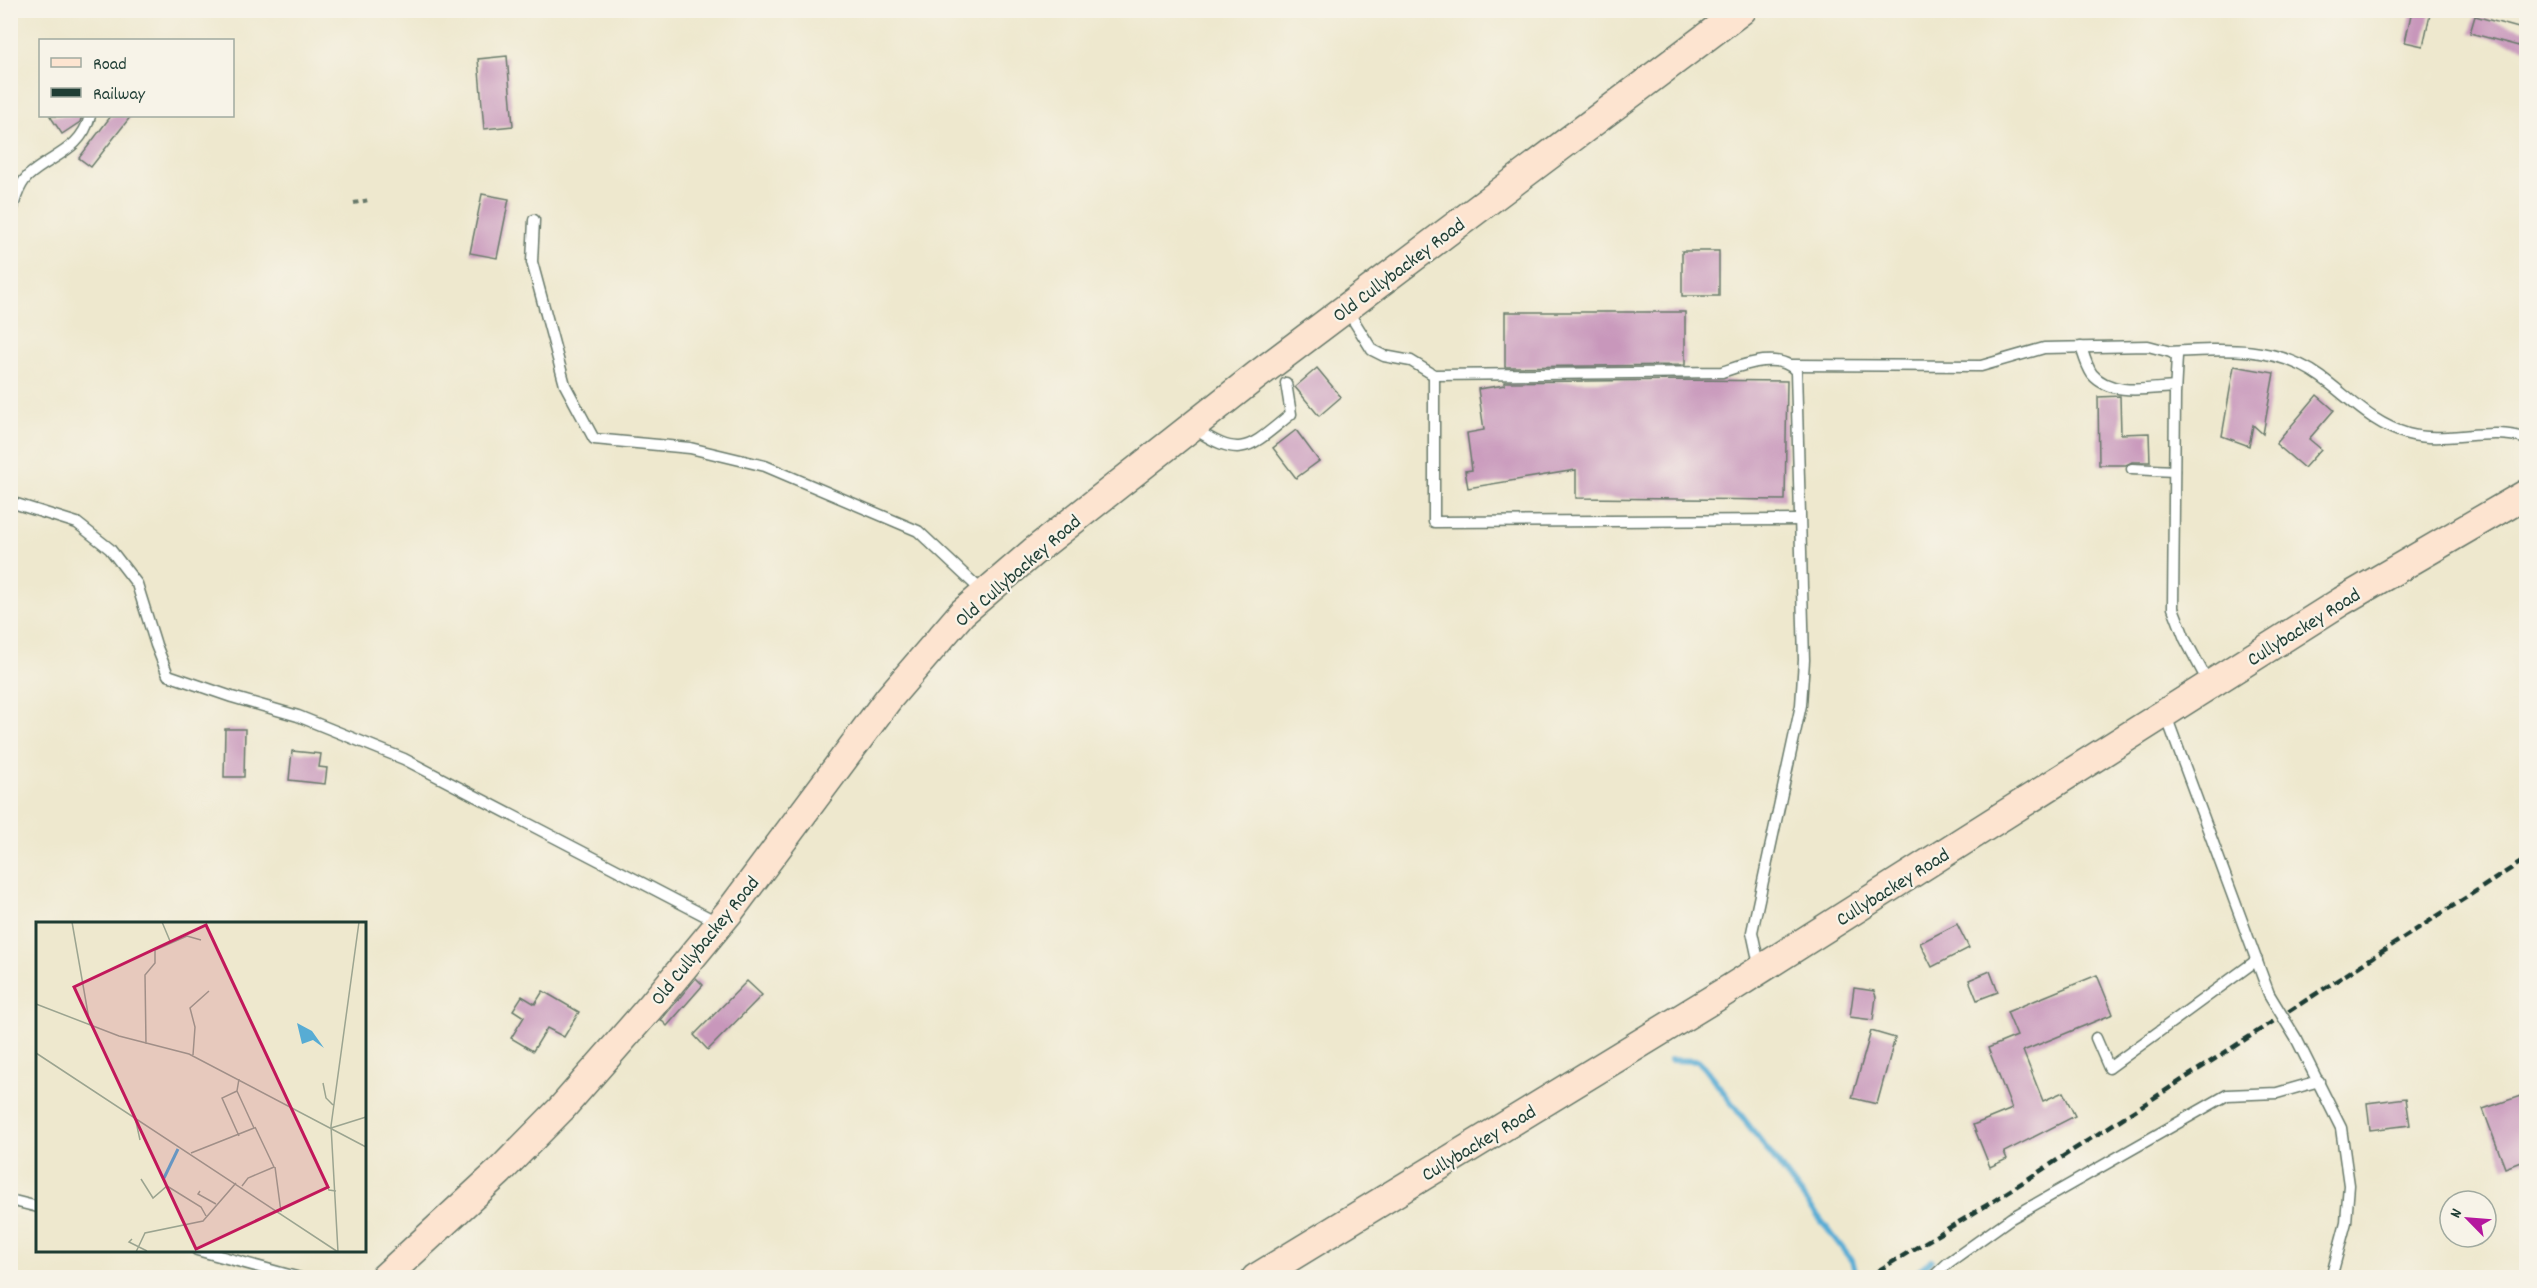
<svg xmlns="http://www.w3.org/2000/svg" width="2537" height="1288" font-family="Dekko,sans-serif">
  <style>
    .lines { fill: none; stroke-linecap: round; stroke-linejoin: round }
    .stream { stroke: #57acd4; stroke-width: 6 }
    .building { fill: #c897bb }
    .lane-casing { stroke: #67796a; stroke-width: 13 }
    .secondary-casing { stroke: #67796a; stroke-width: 31 }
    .path { stroke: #67796a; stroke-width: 4; stroke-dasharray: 4.5 4.5; stroke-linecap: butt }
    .lane { stroke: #fff; stroke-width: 10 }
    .secondary { stroke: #fde4d0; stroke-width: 28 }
    .rail { stroke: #1f3d34; stroke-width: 4.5; stroke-dasharray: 9 4.5; stroke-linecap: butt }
    .lane-bridge-casing { stroke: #67796a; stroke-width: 13; stroke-linecap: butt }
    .lane-bridge { stroke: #fff; stroke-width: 10 }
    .labels { text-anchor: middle; stroke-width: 4.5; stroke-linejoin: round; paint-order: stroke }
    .street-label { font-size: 20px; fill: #1f3d34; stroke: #f7f3e8 }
    .inset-river { fill: none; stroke: #57acd4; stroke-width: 3 }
    .inset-road { fill: none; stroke: #9ba490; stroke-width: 1.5 }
    .view { fill: #c2185b; fill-opacity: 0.15; stroke: #c2185b; stroke-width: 3 }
    .inset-edge { fill: none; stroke: #1f3d34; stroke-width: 3 }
  </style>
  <rect width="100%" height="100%" fill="#f7f3e8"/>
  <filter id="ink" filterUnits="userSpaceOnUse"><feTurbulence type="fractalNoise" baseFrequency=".0167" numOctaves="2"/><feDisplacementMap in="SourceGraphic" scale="12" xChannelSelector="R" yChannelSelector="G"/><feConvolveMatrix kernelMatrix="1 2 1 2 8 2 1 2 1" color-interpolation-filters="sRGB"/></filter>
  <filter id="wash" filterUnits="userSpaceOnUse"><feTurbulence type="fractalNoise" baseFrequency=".008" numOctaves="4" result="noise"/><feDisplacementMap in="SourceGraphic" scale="24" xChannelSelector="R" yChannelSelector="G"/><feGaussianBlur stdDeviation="1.35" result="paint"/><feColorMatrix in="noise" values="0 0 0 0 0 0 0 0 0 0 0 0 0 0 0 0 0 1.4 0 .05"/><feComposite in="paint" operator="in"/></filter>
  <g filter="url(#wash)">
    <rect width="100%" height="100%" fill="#eee8ce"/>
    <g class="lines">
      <g class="stream">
        <path d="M 1671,1060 L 1698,1061 L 1705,1068 L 1852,1261 L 1857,1276"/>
        <path d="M 1908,1278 L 1931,1261"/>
      </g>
    </g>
    <g id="blocks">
      <g class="building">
        <path d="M 2412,10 L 2431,10 L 2423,46 L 2405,42 Z"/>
        <path d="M 2475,16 L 2526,30 L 2526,48 L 2470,33 Z"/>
        <path d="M 507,56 L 513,126 L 484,129 L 478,59 Z"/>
        <path d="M 50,116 L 82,116 L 80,122 L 62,134 Z"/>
        <path d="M 111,116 L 131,116 L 91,167 L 79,158 Z"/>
        <path d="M 482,194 L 509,199 L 497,258 L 470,253 Z"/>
        <rect x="1682" y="251" width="37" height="45"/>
        <path d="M 1505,312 L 1685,312 L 1685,365 L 1505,367 Z"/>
        <path d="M 2234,366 L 2274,373 L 2263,434 L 2253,425 L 2249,446 L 2222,436 Z"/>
        <path d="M 1317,368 L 1341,397 L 1319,416 L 1295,387 Z"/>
        <path d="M 1686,380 L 1787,381 L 1785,500 L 1576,498 L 1576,470 L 1468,488 L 1465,471 L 1472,470 L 1467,433 L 1484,430 L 1478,389 L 1505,385 L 1505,382 Z"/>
        <path d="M 2317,395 L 2334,410 L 2309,439 L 2321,449 L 2304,468 L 2276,444 Z"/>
        <path d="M 2120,396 L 2121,434 L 2149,433 L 2150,462 L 2132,462 L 2126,465 L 2099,465 L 2098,397 Z"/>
        <path d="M 1296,430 L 1319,461 L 1296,478 L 1273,448 Z"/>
        <path d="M 225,729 L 245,729 L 244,777 L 224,777 Z"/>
        <path d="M 292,751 L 321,754 L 319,767 L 327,768 L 325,784 L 289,780 Z"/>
        <path d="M 1957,924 L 1969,948 L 1932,967 L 1920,943 Z"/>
        <path d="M 1990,971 L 1998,992 L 1977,1000 L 1969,980 Z"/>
        <path d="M 2097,975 L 2113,1014 L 2023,1051 L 2043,1101 L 2063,1092 L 2075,1116 L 2004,1152 L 2007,1159 L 1990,1167 L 1973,1125 L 2012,1109 L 1988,1048 L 2017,1036 L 2007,1012 Z"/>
        <path d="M 696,978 L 703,985 L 667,1026 L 661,1020 Z"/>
        <path d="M 747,981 L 762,995 L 708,1050 L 694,1035 Z"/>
        <path d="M 1854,988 L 1874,991 L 1876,997 L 1873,1020 L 1850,1017 Z"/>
        <path d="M 543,991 L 579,1012 L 564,1037 L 547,1028 L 533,1051 L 511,1038 L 524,1017 L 513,1010 L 522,996 L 535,1004 Z"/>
        <path d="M 1871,1031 L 1895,1038 L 1877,1104 L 1852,1098 Z"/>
        <path d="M 2526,1094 L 2526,1160 L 2505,1168 L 2483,1109 Z"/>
        <path d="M 2406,1098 L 2410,1125 L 2370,1130 L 2367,1103 Z"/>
      </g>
    </g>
  </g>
  <g filter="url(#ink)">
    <use href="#blocks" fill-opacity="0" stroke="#67796a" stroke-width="1.5"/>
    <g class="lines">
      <g class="lane-casing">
        <g id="lane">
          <path d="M 2491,10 L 2526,13"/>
          <path d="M 10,220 C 13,206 17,187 28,176 C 51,155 81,151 90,116"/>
          <path d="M 534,220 L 532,262 L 565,385 L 594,439 L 690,448 L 765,466 L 918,531 L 984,593"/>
          <path d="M 1347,310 L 1372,350 L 1384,356 L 1411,361 L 1434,375 L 1722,372 C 1743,365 1779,351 1796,371 L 1804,660 L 1801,705 L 1752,932 L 1760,969"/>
          <path d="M 2081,347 C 2084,356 2087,367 2092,374 C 2111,397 2150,388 2175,387"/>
          <path d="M 2171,352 C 2222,349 2277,345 2321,377 C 2350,398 2372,424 2408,434 C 2445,444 2492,426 2526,439"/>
          <path d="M 1791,365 L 1981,366 L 2044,348 L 2148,346 L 2171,352 L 2177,356 L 2175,395 L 2173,608 L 2185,639 L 2209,684"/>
          <path d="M 1434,375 L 1434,522 L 1799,520"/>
          <path d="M 1192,427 C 1242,461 1249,448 1291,414 L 1286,383"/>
          <path d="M 2132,469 L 2174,471"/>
          <path d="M 10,502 L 77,523 L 110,549 L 137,584 L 156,645 L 168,675 L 232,697 L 298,716 L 404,759 L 719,923"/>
          <path d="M 2165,713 L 2269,994"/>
          <path d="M 2096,1038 L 2109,1068 L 2257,960"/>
          <path d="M 2297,1040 L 2341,1128 L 2349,1185 L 2346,1222 L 2331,1278"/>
          <path d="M 10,1200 L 38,1207"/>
          <path d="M 197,1250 L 300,1278"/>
          <path d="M 1932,1278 L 1948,1263 L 2011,1218 L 2227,1095 L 2277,1093 L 2319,1081"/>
        </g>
      </g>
      <g class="secondary-casing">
        <g id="secondary">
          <path d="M 384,1278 L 500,1171 L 561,1109 L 652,1005 L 730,911 L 889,698 L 962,613 L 1033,552 L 1256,376 L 1742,10"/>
          <path d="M 1256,1278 L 1731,988 L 2342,601 L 2526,494"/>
        </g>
      </g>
      <path class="path" d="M 354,203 L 369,200"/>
      <use href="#lane" class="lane"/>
      <use href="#secondary" class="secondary"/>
      <path class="rail" d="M 1866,1278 L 1992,1202 L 2526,859"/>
      <g class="lane-bridge-casing">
        <path id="lane-bridge" d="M 2269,994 L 2297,1040"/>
      </g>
      <use href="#lane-bridge" class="lane-bridge"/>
    </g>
  </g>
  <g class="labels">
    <g class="street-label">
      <text transform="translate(1398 269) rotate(-37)" y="7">Old Cullybackey Road</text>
      <text transform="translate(1017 570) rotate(-41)" y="7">Old Cullybackey Road</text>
      <text transform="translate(2303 626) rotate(-32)" y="7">Cullybackey Road</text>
      <text transform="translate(1892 886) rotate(-32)" y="7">Cullybackey Road</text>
      <text transform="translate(704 940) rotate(-51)" y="7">Old Cullybackey Road</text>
      <text transform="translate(1478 1142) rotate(-31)" y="7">Cullybackey Road</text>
    </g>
  </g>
  <g transform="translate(36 922)">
    <rect width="330" height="330" fill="#eee8ce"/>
    <path d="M 261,101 L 276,109 L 288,126 L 277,118 L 266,122 Z" fill="#57acd4"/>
    <path class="inset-river" d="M 128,256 L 142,227"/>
    <path class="inset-road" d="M 36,0 L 54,103M 126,0 L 134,19M 0,82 L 83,114 L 153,132 L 330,225M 110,122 L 109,53 L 119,41 L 119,28 L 151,14 L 165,18M 0,131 L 302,330M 157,133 L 159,105 L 154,86 L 173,69M 287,161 L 290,176 L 297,183M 201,169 L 186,176 L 203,214M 99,195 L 104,218M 295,206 L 330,195M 155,231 L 218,206 L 201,169 L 203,157M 239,245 L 245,290M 288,256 L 293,268 L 300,269M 105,257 L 117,276 L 131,264 L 165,285 L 170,294M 206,264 L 212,256 L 238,245 L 219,205M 164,269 L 162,272 L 180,282M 96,317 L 93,320 L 111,329M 100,330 L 109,311 L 167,299 L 200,261M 302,330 L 295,204 L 323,0"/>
    <path class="view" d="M 170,3 L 292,265 L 160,327 L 38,65 Z"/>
    <rect width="330" height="330" class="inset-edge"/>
  </g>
  <rect width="2537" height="1288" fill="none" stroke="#f7f3e8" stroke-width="36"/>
  <rect x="39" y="39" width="195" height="78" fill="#f7f3e8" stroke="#a1aaa0" stroke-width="1.5"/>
  <rect x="51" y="58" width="30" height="9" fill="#fde4d0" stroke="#a1aaa0" stroke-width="1.5"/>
  <text x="93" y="69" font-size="18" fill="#1f3d34">Road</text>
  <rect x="51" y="88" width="30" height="9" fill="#1f3d34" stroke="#a1aaa0" stroke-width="1.5"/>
  <text x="93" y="99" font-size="18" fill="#1f3d34">Railway</text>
  <g transform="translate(2468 1219) rotate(295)"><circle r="28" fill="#f7f3e8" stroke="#a1aaa0" stroke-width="1.5"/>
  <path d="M0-4.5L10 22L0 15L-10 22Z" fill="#b5179e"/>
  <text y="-9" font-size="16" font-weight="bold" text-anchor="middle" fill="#1f3d34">N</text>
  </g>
</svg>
